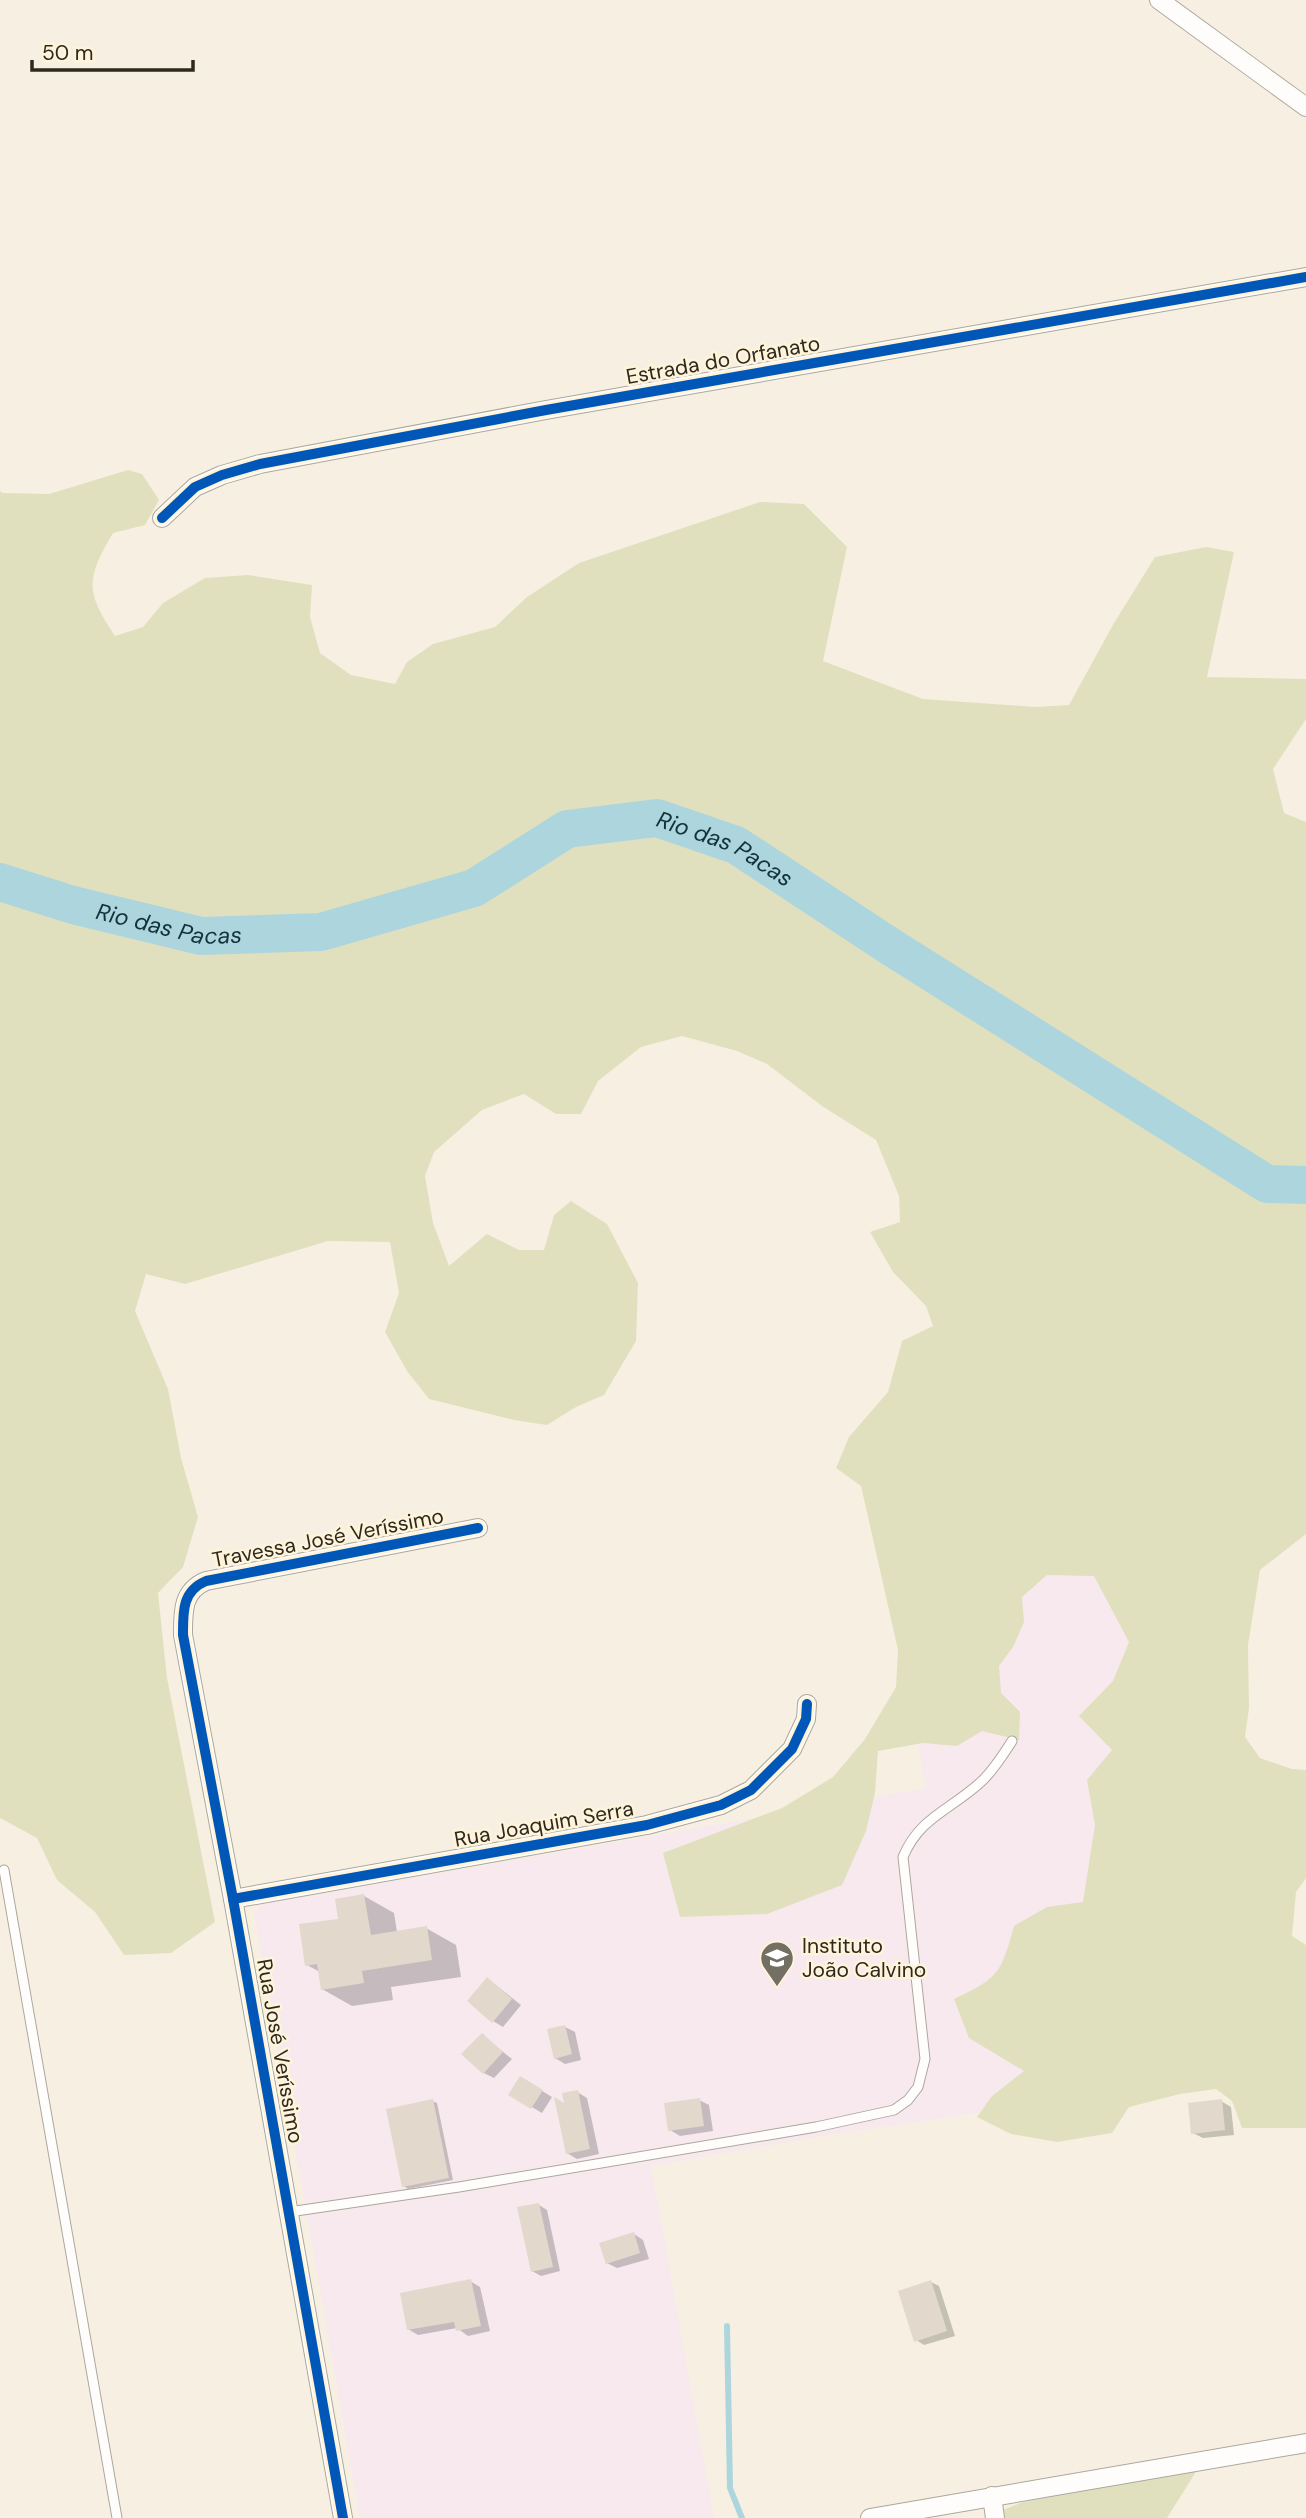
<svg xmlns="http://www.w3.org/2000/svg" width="1306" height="2518" font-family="'DM Sans',sans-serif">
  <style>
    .education { fill: #f7e9ed }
    .green { fill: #e0e0bf }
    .shadow { fill: #0003 }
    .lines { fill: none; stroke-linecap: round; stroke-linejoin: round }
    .stream { stroke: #acd5de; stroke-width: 6 }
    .river { stroke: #acd5de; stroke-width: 38 }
    .building { fill: #e3d8cc }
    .service-casing { stroke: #aca79d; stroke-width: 11 }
    .minor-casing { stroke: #aca79d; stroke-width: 20 }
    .service { stroke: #fefdfb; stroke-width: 9 }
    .minor { stroke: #fefdfb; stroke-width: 18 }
    .cycleway-casing { stroke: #fff4da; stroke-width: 15 }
    .cycleway { stroke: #0057b8; stroke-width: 10 }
    .labels { text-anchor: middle; stroke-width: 5; stroke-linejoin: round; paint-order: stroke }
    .street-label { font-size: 21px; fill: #2d291f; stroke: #fff4da }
    .poi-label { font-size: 21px; fill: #2d291f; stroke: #fff4da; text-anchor: start }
    .water-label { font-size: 23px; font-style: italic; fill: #13323a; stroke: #fff4da }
  </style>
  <rect width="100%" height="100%" fill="#f7f0e2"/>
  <path class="education" d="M 1184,1490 L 1303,2064 L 829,2135 L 651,2166 L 714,2518 L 360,2518 L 254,1912 L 262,1904 L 926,1788 L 882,1543 Z"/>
  <g class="green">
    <path d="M 128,470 L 142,474 L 159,500 L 145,525 L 113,533 C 86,579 85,591 115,636 L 143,627 L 163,603 L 205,578 L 248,575 L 312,585 L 310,617 L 320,653 L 351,675 L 395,684 L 407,662 L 433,644 L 495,627 L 527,597 L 579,563 L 760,502 L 804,504 L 847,547 L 823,661 L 923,699 L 1036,707 L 1069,705 L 1114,623 L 1155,557 L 1206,547 L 1234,552 L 1207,677 L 1306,679 L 1306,719 L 1273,769 L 1284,813 L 1306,822 L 1306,1534 L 1260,1570 L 1248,1645 L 1249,1708 L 1245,1737 L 1260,1758 L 1292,1769 L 1306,1770 L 1306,1878 L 1296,1892 L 1292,1936 L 1306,1945 L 1306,2128 L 1242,2128 L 1232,2101 L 1216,2089 L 1180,2094 L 1129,2107 L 1112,2133 L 1057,2142 L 1011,2134 L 977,2117 L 992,2096 L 1024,2071 L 969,2038 L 954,1999 C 999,1978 1001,1973 1014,1926 L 1047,1907 L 1083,1902 L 1095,1825 L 1087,1780 L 1112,1750 L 1079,1716 L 1113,1681 L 1129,1642 L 1094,1576 L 1047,1575 L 1022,1597 L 1024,1622 L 1013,1647 L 999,1666 L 1001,1693 L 1020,1712 L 1019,1740 L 982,1731 L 957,1746 L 923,1743 L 878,1751 L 875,1793 L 866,1831 L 842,1885 L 767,1914 L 680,1917 L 663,1853 L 782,1808 L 833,1777 L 865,1739 L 896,1687 L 898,1650 L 861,1486 L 836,1468 L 849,1437 L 888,1392 L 902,1341 L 933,1326 L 926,1306 L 893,1272 L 870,1232 L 900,1222 L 899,1196 L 876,1140 L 822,1106 L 767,1064 L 737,1051 L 682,1036 L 641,1047 L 598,1081 L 581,1114 L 556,1114 L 524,1094 L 482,1110 L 434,1152 L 425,1176 L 433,1223 L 449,1266 L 487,1234 L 519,1250 L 544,1250 L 554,1215 L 571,1201 L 607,1224 L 638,1283 L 636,1341 L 604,1395 L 576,1407 L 547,1425 L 514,1420 L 429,1399 L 407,1371 L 385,1332 L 399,1293 L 390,1242 L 328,1241 L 185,1284 L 146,1274 L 135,1311 L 168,1389 L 181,1458 L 198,1517 L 183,1567 L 158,1593 L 167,1678 L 215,1922 L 171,1953 L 124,1955 L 95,1912 L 57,1880 L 37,1838 L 0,1818 L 0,491 L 2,493 L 49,494 Z"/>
    <path d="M 1199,2467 L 1167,2518 L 983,2518 L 1023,2502 Z"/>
  </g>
  <g class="shadow">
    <path d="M 364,1896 L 394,1913 L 397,1932 L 426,1928 L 456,1945 L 461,1977 L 391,1987 L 393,2000 L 352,2006 L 322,1989 L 320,1972 L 307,1965 L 340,1920 Z"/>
    <path d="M 488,1979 L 521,2005 L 503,2027 L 493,2021 Z"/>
    <path d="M 565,2027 L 575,2032 L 581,2060 L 565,2064 L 555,2058 Z"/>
    <path d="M 482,2035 L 512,2059 L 494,2078 L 484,2073 Z"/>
    <path d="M 521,2078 L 552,2097 L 542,2113 L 510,2094 Z"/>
    <path d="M 577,2092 L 587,2098 L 599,2154 L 577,2159 L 567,2153 L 566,2106 Z"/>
    <path d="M 699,2100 L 709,2105 L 713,2131 L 680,2136 L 670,2130 Z"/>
    <path d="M 432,2101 L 437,2103 L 453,2180 L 408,2189 L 404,2186 Z"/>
    <path d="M 1221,2101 L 1231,2107 L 1234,2135 L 1203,2138 L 1193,2133 Z"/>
    <path d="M 539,2205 L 547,2210 L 560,2271 L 541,2276 L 532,2271 Z"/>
    <path d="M 634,2234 L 643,2240 L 649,2259 L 617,2268 L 607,2263 Z"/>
    <path d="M 470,2281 L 480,2287 L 490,2331 L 468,2336 L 457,2328 L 418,2335 L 408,2329 Z"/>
    <path d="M 931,2282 L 939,2286 L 955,2336 L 924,2345 L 916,2340 Z"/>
  </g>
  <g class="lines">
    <path class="stream" d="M 727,2326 L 730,2488 L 742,2518"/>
    <path class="river" id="s1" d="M 0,882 L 73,905 L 201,936 L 321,932 L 474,888 L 567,829 L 657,818 L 736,845 L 891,947 L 1267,1184 L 1306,1185"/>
  </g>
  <g class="building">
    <path d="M 364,1894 L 371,1935 L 427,1926 L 432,1960 L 362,1971 L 364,1983 L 321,1990 L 317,1964 L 305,1966 L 299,1924 L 338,1919 L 335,1899 Z"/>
    <path d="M 487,1977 L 512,1999 L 492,2023 L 467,2001 Z"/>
    <path d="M 565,2025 L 572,2054 L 554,2059 L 547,2029 Z"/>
    <path d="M 482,2033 L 503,2052 L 483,2074 L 461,2054 Z"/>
    <path d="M 520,2076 L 543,2090 L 531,2109 L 508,2095 Z"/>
    <path d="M 578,2090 L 590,2149 L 566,2154 L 554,2097 L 564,2103 L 562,2093 Z"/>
    <path d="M 700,2098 L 704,2126 L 668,2131 L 664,2103 Z"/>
    <path d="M 433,2099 L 449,2178 L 402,2187 L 386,2109 Z"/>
    <path d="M 1222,2099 L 1225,2130 L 1191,2134 L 1188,2103 Z"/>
    <path d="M 539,2203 L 553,2267 L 531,2272 L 517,2207 Z"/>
    <path d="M 634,2232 L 640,2253 L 606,2264 L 599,2243 Z"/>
    <path d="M 471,2279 L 481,2326 L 456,2331 L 454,2322 L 407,2330 L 400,2293 Z"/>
    <path d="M 931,2280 L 947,2331 L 914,2342 L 898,2291 Z"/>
  </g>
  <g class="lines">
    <g class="service-casing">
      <g id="service">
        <path d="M 4,1870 L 117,2518"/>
        <path d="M 289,2212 L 459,2187 L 816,2127 L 894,2110 L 908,2100 L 918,2087 L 925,2059 L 903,1857 C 920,1816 953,1809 983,1780 C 995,1768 1003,1755 1012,1741"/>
      </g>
    </g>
    <g class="minor-casing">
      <g id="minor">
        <path d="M 1159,0 L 1306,107"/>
        <path d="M 162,518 L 195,487 L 222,475 L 260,464 L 546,410 L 1306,277"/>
        <path d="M 233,1899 L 647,1825 L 721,1805 L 751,1790 L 792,1749 L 806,1719 L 807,1704"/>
        <path d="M 992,2496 L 995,2518"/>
        <path d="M 343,2518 L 233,1899 L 183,1635 C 183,1612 182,1591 206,1581 L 478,1528"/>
        <path d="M 870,2518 L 1306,2443"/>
      </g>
    </g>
    <use href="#service" class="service"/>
    <use href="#minor" class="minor"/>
    <g class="cycleway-casing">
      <g id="cycleway">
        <path d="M 162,518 L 195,487 L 222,475 L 260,464 L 546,410 L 1306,277"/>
        <path d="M 233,1899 L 647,1825 L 721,1805 L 751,1790 L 792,1749 L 806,1719 L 807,1704"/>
        <path d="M 343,2518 L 233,1899 L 183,1635 C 183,1612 182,1591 206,1581 L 478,1528"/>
      </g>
    </g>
    <use href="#cycleway" class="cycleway"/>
  </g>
  <defs>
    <g id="university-pin" transform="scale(1.75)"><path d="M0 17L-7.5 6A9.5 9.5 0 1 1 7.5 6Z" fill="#746f63" stroke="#fff4da"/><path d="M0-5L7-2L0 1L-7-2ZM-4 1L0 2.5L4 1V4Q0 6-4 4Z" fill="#fff"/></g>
  </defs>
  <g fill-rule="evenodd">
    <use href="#university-pin" x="777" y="1958"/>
  </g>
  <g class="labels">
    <g class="street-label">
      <text transform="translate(723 360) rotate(-10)" y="7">Estrada do Orfanato</text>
      <text transform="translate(328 1538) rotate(-11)" y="7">Travessa José Veríssimo</text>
      <text transform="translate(544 1824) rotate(-10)" y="7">Rua Joaquim Serra</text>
      <text transform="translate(280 2051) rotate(80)" y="7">Rua José Veríssimo</text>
    </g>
    <g class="poi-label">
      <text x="802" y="1953">Instituto<tspan x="802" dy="24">João Calvino</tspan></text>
    </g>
    <g class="water-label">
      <text dy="8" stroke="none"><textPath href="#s1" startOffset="763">Rio das Pacas</textPath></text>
      <text dy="8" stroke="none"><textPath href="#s1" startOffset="175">Rio das Pacas</textPath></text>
    </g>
  </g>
  <path d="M32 60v10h161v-10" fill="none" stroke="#2d291f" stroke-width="3.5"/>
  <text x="42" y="60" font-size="21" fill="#2d291f" stroke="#fff4da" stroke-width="5" paint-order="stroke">50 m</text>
</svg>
